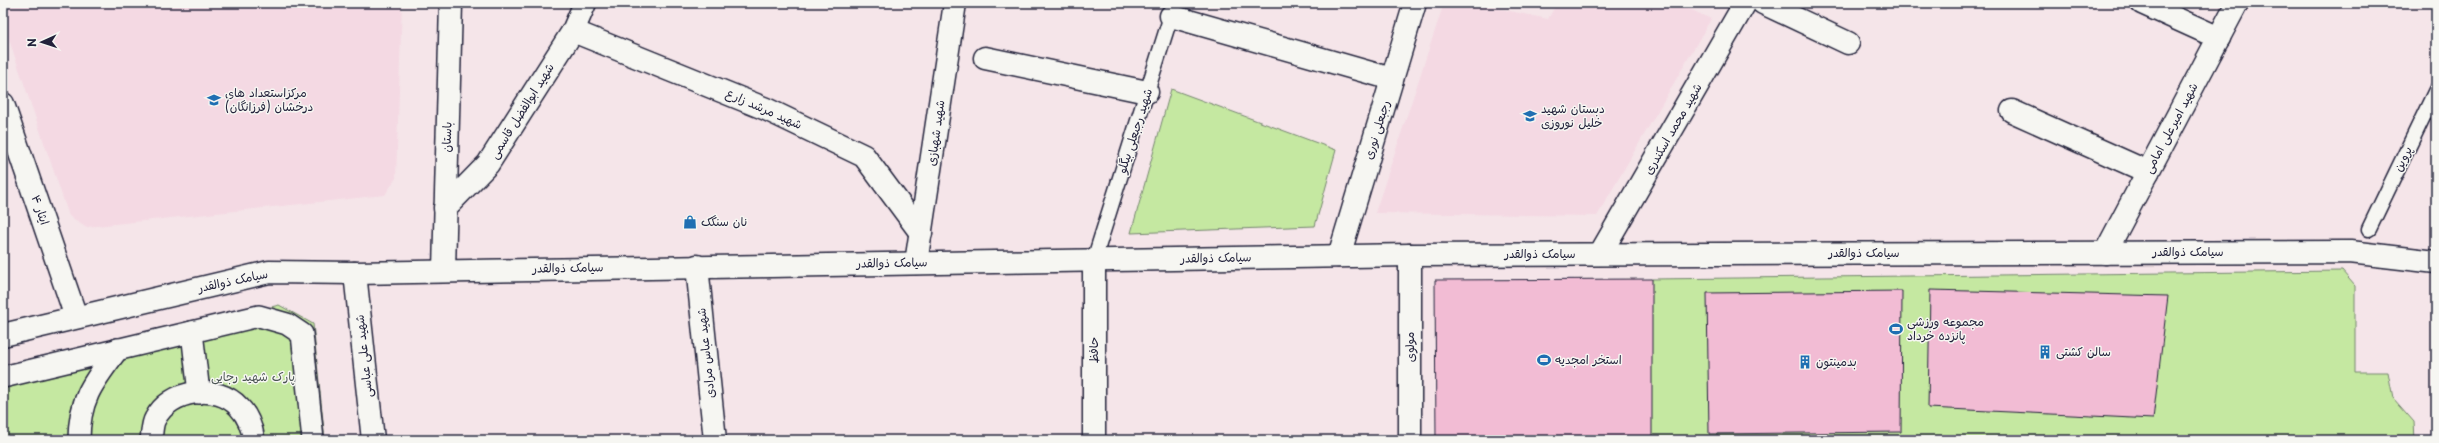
<svg xmlns="http://www.w3.org/2000/svg" width="2439" height="443" font-family="'Playpen Sans','Playpen Sans Arabic',sans-serif">
  <style>
    .built { fill: #f4d9e3 }
    .green { fill: #c5e8a1; stroke: #74856e }
    .building { fill: #f2bcd4; stroke: #22223b }
    .lines { fill: none; stroke-linecap: round; stroke-linejoin: round }
    .service-casing { stroke: #22223b; stroke-width: 17 }
    .pedestrian-casing { stroke: #22223b; stroke-width: 24 }
    .minor-casing { stroke: #22223b; stroke-width: 25 }
    .tertiary-casing { stroke: #22223b; stroke-width: 25 }
    .service { stroke: #f6f6f2; stroke-width: 14 }
    .pedestrian { stroke: #f6f6f2; stroke-width: 21 }
    .minor { stroke: #f6f6f2; stroke-width: 22 }
    .tertiary { stroke: #f6f6f2; stroke-width: 22 }
    .labels { text-anchor: middle; stroke-width: 3; stroke-linejoin: round; paint-order: stroke }
    .poi-label { font-size: 12px; fill: #22223b; stroke: #f6f6f2; text-anchor: start }
    .street-label { font-size: 12px; fill: #22223b; stroke: #f6f6f2 }
    .park-label { font-size: 12px; fill: #4b5454; stroke: #f6f6f2 }
  </style>
  <rect width="100%" height="100%" fill="#f5e5e9"/>
  <filter id="ink" filterUnits="userSpaceOnUse"><feTurbulence type="fractalNoise" baseFrequency=".025" numOctaves="2"/><feDisplacementMap in="SourceGraphic" scale="8" xChannelSelector="R" yChannelSelector="G"/><feConvolveMatrix kernelMatrix="1 2 1 2 8 2 1 2 1" color-interpolation-filters="sRGB"/></filter>
  <g filter="url(#ink)">
    <g class="built">
      <path d="M 3,3 L 402,3 L 396,178 L 385,195 L 87,227 L 69,216 L 3,22 Z"/>
      <path d="M 1444,3 L 1472,3 L 1548,19 L 1557,3 L 1677,3 L 1711,19 L 1597,216 L 1375,213 Z"/>
    </g>
    <g class="green">
      <path d="M 1171,89 L 1336,150 L 1315,226 L 1131,233 Z"/>
      <path d="M 2342,271 L 2355,286 L 2355,372 L 2388,372 L 2393,398 L 2414,422 L 2415,440 L 1436,440 L 1652,279 Z"/>
      <path d="M 279,305 L 313,324 L 325,440 L 3,440 L 3,376 Z"/>
    </g>
    <g class="building">
      <path d="M 1652,279 L 1652,440 L 1436,440 L 1435,280 Z"/>
      <path d="M 1930,290 L 2168,296 L 2153,419 L 1928,408 Z"/>
      <path d="M 1902,291 L 1901,432 L 1709,434 L 1707,293 Z"/>
    </g>
    <g class="lines">
      <g class="service-casing">
        <g id="service">
          <path d="M 2369,229 L 2436,90"/>
          <path d="M 1094,260 L 1175,3"/>
        </g>
      </g>
      <g class="pedestrian-casing">
        <g id="pedestrian">
          <path d="M 192,332 L 199,393"/>
          <path d="M 3,377 L 259,316 L 287,324 L 302,334 L 313,440"/>
          <path d="M 79,440 C 79,398 94,381 118,349"/>
          <path d="M 151,440 C 152,434 152,424 155,419 C 170,389 217,383 239,407 C 248,416 252,428 254,440"/>
        </g>
      </g>
      <g class="minor-casing">
        <g id="minor">
          <path d="M 1763,3 L 1848,43"/>
          <path d="M 2142,3 L 2219,38"/>
          <path d="M 1171,16 L 1392,79"/>
          <path d="M 573,31 L 766,109 L 864,156 L 921,233"/>
          <path d="M 985,58 L 1147,92"/>
          <path d="M 3,104 L 76,317"/>
          <path d="M 2012,111 L 2148,172"/>
          <path d="M 445,208 L 488,164 L 573,31 L 585,3"/>
          <path d="M 2105,253 L 2237,3"/>
          <path d="M 1600,254 L 1745,3"/>
          <path d="M 1339,256 L 1415,3"/>
          <path d="M 1094,260 L 1094,440"/>
          <path d="M 916,263 L 955,3"/>
          <path d="M 697,266 L 715,440"/>
          <path d="M 355,273 L 373,440"/>
          <path d="M 1410,440 L 1410,255"/>
        </g>
      </g>
      <g class="tertiary-casing">
        <g id="tertiary">
          <path d="M 444,270 L 451,3"/>
          <path d="M 3,335 L 269,272 L 355,273 L 1410,255 L 2350,252 L 2436,262"/>
        </g>
      </g>
      <use href="#service" class="service"/>
      <use href="#pedestrian" class="pedestrian"/>
      <use href="#minor" class="minor"/>
      <use href="#tertiary" class="tertiary"/>
    </g>
  </g>
  <defs>
    <g id="school-bare" transform="scale(1.08)"><path d="M0-5L7-2L0 1L-7-2ZM-4 1L0 2.5L4 1V4Q0 6-4 4Z" fill="#1f6fb2" stroke="#f6f6f2" stroke-width="2.5" paint-order="stroke"/></g>
    <g id="shop-bare" transform="scale(1.08)"><path d="M-5-2.5h2.3a2.7 3.5 0 0 1 5.4 0H5L5.5 6h-11ZM-1.5-2.5h3a1.5 2.3 0 0 0-3 0Z" fill="#1f6fb2" stroke="#f6f6f2" stroke-width="2.5" paint-order="stroke"/></g>
    <g id="stadium-bare" transform="scale(1.08)"><path d="M0-5a6.5 5 0 1 0 0 10a6.5 5 0 1 0 0-10ZM-3.5-1.8h7v3.6h-7Z" fill="#1f6fb2" stroke="#f6f6f2" stroke-width="2.5" paint-order="stroke"/></g>
    <g id="building-bare" transform="scale(1.08)"><path d="M-4-6H4V6H1V3H-1V6H-4ZM-2.5-4.3h1.7v1.8h-1.7ZM.8-4.3h1.7v1.8H.8ZM-2.5-1h1.7V.8h-1.7ZM.8-1h1.7V.8H.8Z" fill="#1f6fb2" stroke="#f6f6f2" stroke-width="2.5" paint-order="stroke"/></g>
  </defs>
  <g fill-rule="evenodd">
    <use href="#school-bare" x="214" y="100"/>
    <use href="#school-bare" x="1530" y="116"/>
    <use href="#shop-bare" x="690" y="222"/>
    <use href="#stadium-bare" x="1896" y="329"/>
    <use href="#building-bare" x="2045" y="352"/>
    <use href="#stadium-bare" x="1544" y="360"/>
    <use href="#building-bare" x="1805" y="362"/>
  </g>
  <g class="labels">
    <g class="poi-label">
      <text x="225" y="97">مرکزاستعداد های<tspan x="225" dy="14">درخشان (فرزانگان)</tspan></text>
      <text x="1541" y="113">دبستان شهید<tspan x="1541" dy="14">خلیل نوروزی</tspan></text>
      <text x="701" y="226">نان سنگک</text>
      <text x="1907" y="326">مجموعه ورزشی<tspan x="1907" dy="14">پانزده خرداد</tspan></text>
      <text x="2056" y="356">سالن کشتی</text>
      <text x="1555" y="364">استخر امجدیه</text>
      <text x="1816" y="366">بدمینتون</text>
    </g>
    <g class="street-label">
      <text transform="translate(764 109) rotate(24)" y="4">شهید مرشد زارع</text>
      <text transform="translate(522 111) rotate(-58)" y="4">شهید ابوالفضل قاسمی</text>
      <text transform="translate(2171 128) rotate(-62)" y="4">شهید امیرعلی امامی</text>
      <text transform="translate(1673 129) rotate(-60)" y="4">شهید محمد اسکندری</text>
      <text transform="translate(1377 130) rotate(-73)" y="4">رجبعلی نوری</text>
      <text transform="translate(1135 131) rotate(-72)" y="4">شهید رجبعلی بیگلو</text>
      <text transform="translate(936 133) rotate(-82)" y="4">شهید شهبازی</text>
      <text transform="translate(447 137) rotate(-88)" y="4">باستان</text>
      <text transform="translate(2403 159) rotate(-64)" y="4">پروین</text>
      <text transform="translate(40 210) rotate(71)" y="4">ایثار ۴</text>
      <text x="2188" y="256">سیامک ذوالقدر</text>
      <text x="1864" y="257">سیامک ذوالقدر</text>
      <text x="1540" y="258">سیامک ذوالقدر</text>
      <text transform="translate(1216 258) rotate(-1)" y="4">سیامک ذوالقدر</text>
      <text transform="translate(892 263) rotate(-1)" y="4">سیامک ذوالقدر</text>
      <text transform="translate(568 268) rotate(-1)" y="4">سیامک ذوالقدر</text>
      <text transform="translate(233 281) rotate(-12)" y="4">سیامک ذوالقدر</text>
      <text transform="translate(1410 347) rotate(-90)" y="4">مولوی</text>
      <text transform="translate(1094 350) rotate(-90)" y="4">حافظ</text>
      <text transform="translate(706 353) rotate(-96)" y="4">شهید عباس مرادی</text>
      <text transform="translate(364 356) rotate(-96)" y="4">شهید علی عباسی</text>
    </g>
    <g class="park-label">
      <text x="253" y="381">پارک شهید رجایی</text>
    </g>
  </g>
  <rect width="2439" height="443" fill="none" stroke="#f6f6f2" stroke-width="16"/>
  <rect x="8" y="8" width="2423" height="427" fill="none" stroke="#22223b" stroke-width="1.5" filter="url(#ink)"/>
  <g transform="translate(42 42) rotate(267)" stroke="#f6f6f2" stroke-width="3" paint-order="stroke">
  <path d="M0-3L7 15L0 10L-7 15Z" fill="#22223b"/>
  <text y="-6" font-size="11" font-weight="bold" text-anchor="middle" fill="#22223b">N</text>
  </g>
</svg>
